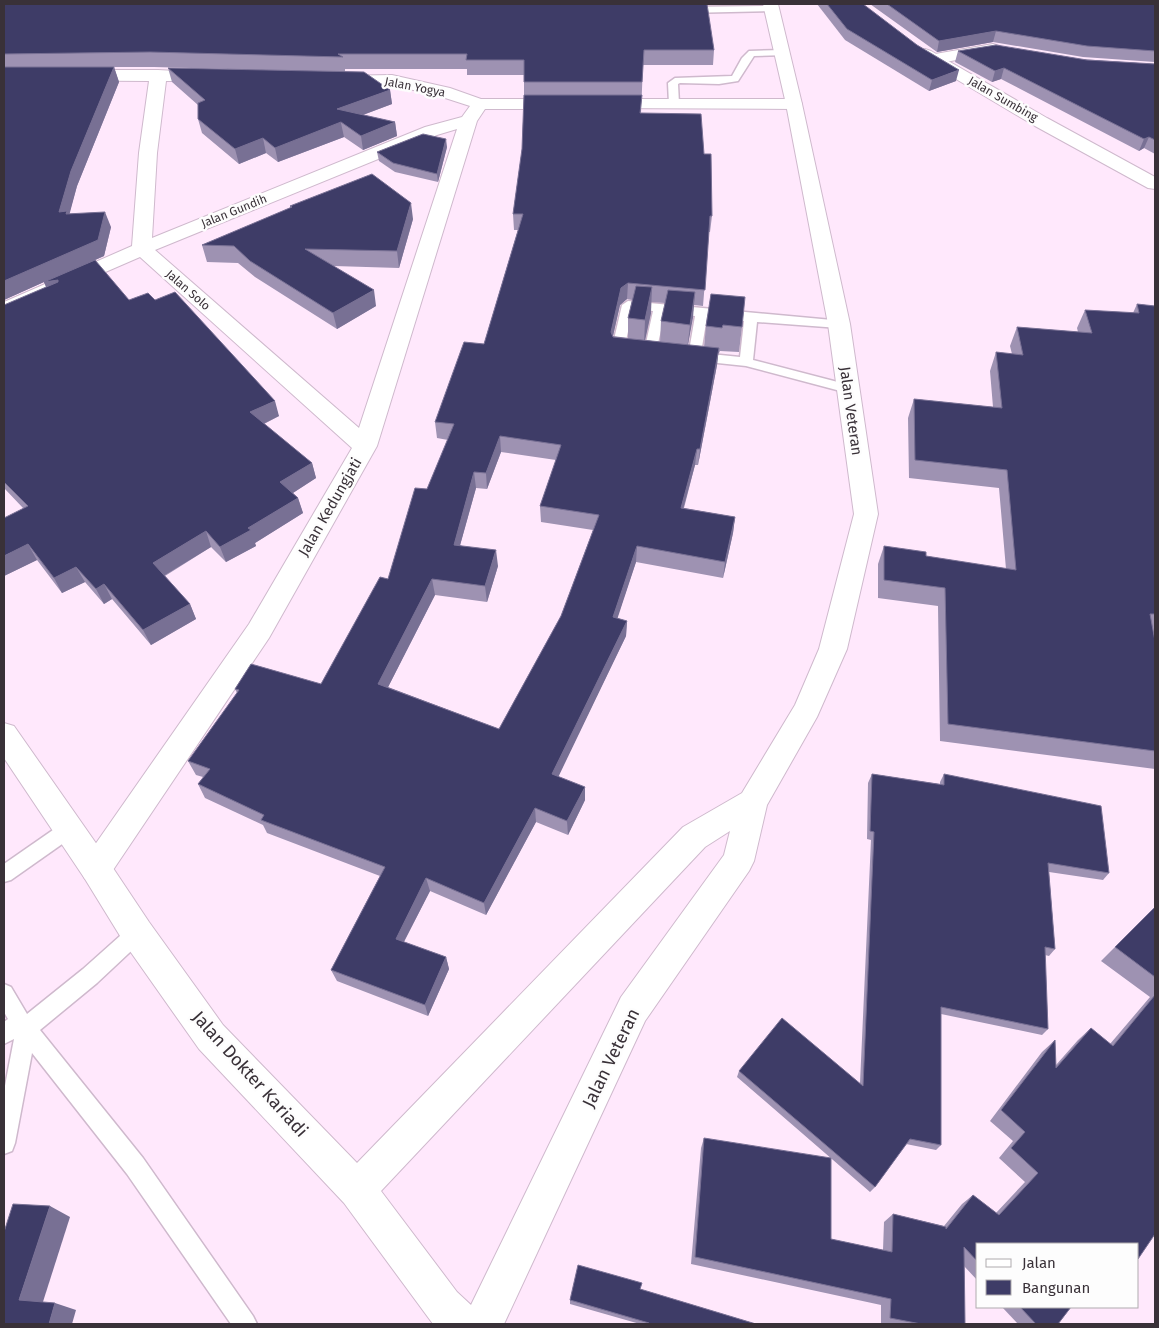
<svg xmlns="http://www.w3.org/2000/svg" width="1159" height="1328" font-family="'Fira Sans',sans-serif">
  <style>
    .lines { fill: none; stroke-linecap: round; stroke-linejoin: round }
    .service-casing { stroke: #cfb9cd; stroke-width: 3 }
    .minor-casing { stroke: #cfb9cd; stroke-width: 2 }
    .tertiary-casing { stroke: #cfb9cd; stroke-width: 2 }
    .secondary-casing { stroke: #cfb9cd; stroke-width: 2 }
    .service { fill: #fff; fill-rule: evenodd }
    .minor { fill: #fff; fill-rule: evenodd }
    .tertiary { fill: #fff; fill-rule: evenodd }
    .secondary { fill: #fff; fill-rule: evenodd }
    .wall { fill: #9e92b2; fill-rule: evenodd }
    .shaded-wall { fill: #787094 }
    .building { fill: #3e3c67; stroke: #787094; fill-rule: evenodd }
    .labels { text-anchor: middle; stroke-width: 5; stroke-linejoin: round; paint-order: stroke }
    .far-street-label { font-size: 12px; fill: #393138; stroke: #fdfdfd }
    .street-label { font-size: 15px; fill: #393138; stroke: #fdfdfd }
    .near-street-label { font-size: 18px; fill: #393138; stroke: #fdfdfd }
  </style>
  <rect width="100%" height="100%" fill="#ffe8fc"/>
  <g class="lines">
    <g class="service-casing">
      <g id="service">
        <path d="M 771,6 L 774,7 L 774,11 L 686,13 L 682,10 L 686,7 Z"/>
        <path d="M 783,50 L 788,53 L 786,55 L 754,56 L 738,81 L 719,84 L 680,83 L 678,84 L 679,104 L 674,107 L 669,104 L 668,83 L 675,78 L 732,76 L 742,58 L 749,51 Z"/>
        <path d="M 628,301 L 843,321 L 845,324 L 839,328 L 757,322 L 753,360 L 853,386 L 855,389 L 848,393 L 746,366 L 689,360 L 688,357 L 695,316 L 665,313 L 656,352 L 650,356 L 644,352 L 653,311 L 633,309 L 625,345 L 633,346 L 634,349 L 628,353 L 613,351 L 612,348 L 622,305 ZM 707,317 L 744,321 L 740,357 L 701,353 Z"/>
        <path d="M 69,821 L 75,823 L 78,829 L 75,835 L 11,880 L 4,882 L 4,864 L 63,823 Z"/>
        <path d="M 137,924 L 144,927 L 147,933 L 144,939 L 97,983 L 40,1030 L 143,1158 L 253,1316 L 257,1324 L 231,1324 L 127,1174 L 32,1053 L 15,1143 L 12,1151 L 4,1154 L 4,1091 L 14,1039 L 4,1044 L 4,1022 L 8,1019 L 4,1012 L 4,984 L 11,987 L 27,1014 L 83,969 L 130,927 Z"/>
      </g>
    </g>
    <g class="minor-casing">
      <g id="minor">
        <path d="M 993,44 L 999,46 L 1001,49 L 999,52 L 935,64 L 929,62 L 927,59 L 929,56 L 935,54 Z"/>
        <path d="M 4,70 L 158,70 L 213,73 L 215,76 L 213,79 L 207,81 L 166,81 L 157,153 L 152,238 L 425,127 L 462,117 L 470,106 L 439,96 L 392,85 L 338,84 L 332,82 L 330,79 L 332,76 L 392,75 L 450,88 L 481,99 L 561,99 L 567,100 L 569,104 L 567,108 L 561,109 L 485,109 L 477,121 L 377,446 L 269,638 L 107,879 L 96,883 L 85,879 L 80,869 L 85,859 L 249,624 L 352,448 L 140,257 L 4,316 L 4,302 L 132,246 L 139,153 L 149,81 L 4,80 ZM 457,129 L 359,428 L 155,250 L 437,135 Z"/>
        <path d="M 604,99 L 794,99 L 800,100 L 802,104 L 800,108 L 794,109 L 598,108 L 596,104 L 598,100 Z"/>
      </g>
    </g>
    <g class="tertiary-casing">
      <path id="tertiary" d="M 925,49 L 931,51 L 1047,118 L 1155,177 L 1155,189 L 1148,188 L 1035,126 L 919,57 L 917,54 L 919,51 Z"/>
    </g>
    <g class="secondary-casing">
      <path id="secondary" d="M 763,4 L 778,4 L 802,104 L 850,324 L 878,514 L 847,649 L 817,717 L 767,805 L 754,861 L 749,871 L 645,1021 L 504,1324 L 433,1324 L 344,1203 L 199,1049 L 125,944 L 85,879 L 4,758 L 4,723 L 14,726 L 107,859 L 149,922 L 223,1025 L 357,1163 L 683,827 L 742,793 L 795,705 L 819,649 L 854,514 L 828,324 L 786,104 ZM 730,831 L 724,855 L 621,997 L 471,1305 L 457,1292 L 381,1191 L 705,847 Z"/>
    </g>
    <use href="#service" class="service"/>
    <use href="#minor" class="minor"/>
    <use href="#tertiary" class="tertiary"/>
    <use href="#secondary" class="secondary"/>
  </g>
  <g class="wall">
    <path d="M 4,4 L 714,50 L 713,65 L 643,65 L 641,113 L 704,154 L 712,216 L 710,232 L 709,232 L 703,306 L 694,305 L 688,345 L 704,347 L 706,326 L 711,294 L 742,327 L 739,352 L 720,351 L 719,353 L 718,353 L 717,365 L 698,465 L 695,465 L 684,508 L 735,517 L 733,533 L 723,578 L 636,562 L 617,618 L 627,621 L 626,636 L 558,776 L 585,800 L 568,835 L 536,822 L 486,915 L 430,891 L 404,942 L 446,957 L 449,969 L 428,1016 L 337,981 L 331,970 L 380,876 L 267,833 L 263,825 L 205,798 L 198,784 L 203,777 L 196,775 L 188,761 L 237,693 L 235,689 L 321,684 L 388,579 L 427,489 L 448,440 L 437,438 L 435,422 L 484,344 L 518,230 L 514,230 L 513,214 L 522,149 L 524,95 L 524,75 L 467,75 L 467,69 L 345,69 L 345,72 L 390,90 L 392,104 L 363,115 L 395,122 L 397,136 L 363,150 L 344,137 L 278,162 L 266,153 L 239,164 L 202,133 L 198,119 L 198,105 L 172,82 L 168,68 L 297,71 L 154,67 L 114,67 L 119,82 L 77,186 L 69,214 L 111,227 L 104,256 L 86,264 L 129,300 L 155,300 L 279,416 L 264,424 L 312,463 L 316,478 L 293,493 L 298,498 L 303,513 L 255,543 L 256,546 L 226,562 L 211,547 L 165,576 L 190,604 L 196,619 L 151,645 L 112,599 L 104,604 L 85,582 L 62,593 L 37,560 L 4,576 L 23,508 L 4,488 L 4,306 L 46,287 L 44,282 L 4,300 ZM 627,299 L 632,300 L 628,318 L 628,338 L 613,336 L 620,305 ZM 651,302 L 665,303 L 661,321 L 660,342 L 645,340 L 651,313 ZM 501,452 L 556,460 L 540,506 L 541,522 L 593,530 L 561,616 L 499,729 L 388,687 L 435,595 L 487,602 L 498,566 L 460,545 L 476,488 L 487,489 Z"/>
    <path d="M 817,4 L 863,4 L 956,81 L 929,91 L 845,40 Z"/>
    <path d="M 870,4 L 1155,4 L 1155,63 L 1155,62 L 1083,57 L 993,42 L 937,52 Z"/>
    <path d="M 958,51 L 1155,64 L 1155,154 L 1144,148 L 1139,151 L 1001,79 L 992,82 L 955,62 Z"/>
    <path d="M 447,147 L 438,182 L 395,172 L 379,161 L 377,152 Z"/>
    <path d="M 290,206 L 413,219 L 399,268 L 334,266 L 376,306 L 337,329 L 255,277 L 238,263 L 207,262 L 202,245 L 290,208 Z"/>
    <path d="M 1137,304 L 1155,306 L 1155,633 L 1154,633 L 1155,641 L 1155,769 L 940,741 L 938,606 L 878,598 L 878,564 L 884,546 L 926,556 L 1006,569 L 999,488 L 909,478 L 908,418 L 914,399 L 993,407 L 990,371 L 996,352 L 1012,354 L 1010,346 L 1017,327 L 1078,332 L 1077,328 L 1085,310 L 1133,313 Z"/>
    <path d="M 872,774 L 940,784 L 940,782 L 944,774 L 1109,873 L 1103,880 L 1049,872 L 1055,949 L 1049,956 L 1045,955 L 1048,1029 L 1042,1035 L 941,1014 L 941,1145 L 936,1150 L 906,1144 L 875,1187 L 870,1192 L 737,1077 L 739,1071 L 860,1083 L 871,840 L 867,839 L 868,783 Z"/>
    <path d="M 1155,907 L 1155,1234 L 1138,1244 L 978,1244 L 978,1281 L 964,1266 L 965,1324 L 887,1324 L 881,1323 L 881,1305 L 691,1264 L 701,1148 L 704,1138 L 831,1239 L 883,1250 L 884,1222 L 893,1214 L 944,1226 L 962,1204 L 973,1195 L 996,1213 L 1025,1182 L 999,1158 L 1013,1141 L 990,1121 L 1042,1052 L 1055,1040 L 1056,1065 L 1078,1040 L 1091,1028 L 1110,1044 L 1150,997 L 1101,961 Z"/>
    <path d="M 640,1289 L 756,1324 L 640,1324 L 570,1304 L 570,1300 Z"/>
    <path d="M 1002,1307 L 1071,1307 L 1058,1324 L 1018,1324 Z"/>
  </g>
  <g class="shaded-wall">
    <path d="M 996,31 L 993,42 L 937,52 L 939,41 Z"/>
    <path d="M 114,67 L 119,82 L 77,186 L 69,216 L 59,212 L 71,171 Z"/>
    <path d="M 1004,68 L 1001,79 L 992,82 L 995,71 Z"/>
    <path d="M 959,70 L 956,81 L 929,91 L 932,80 Z"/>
    <path d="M 390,90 L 392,104 L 341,123 L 344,137 L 278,162 L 275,148 L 337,109 Z"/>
    <path d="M 395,122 L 397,136 L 363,150 L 361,136 Z"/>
    <path d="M 1149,137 L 1144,148 L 1139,151 L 1144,139 Z"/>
    <path d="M 263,138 L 266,153 L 239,164 L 235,149 Z"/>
    <path d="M 446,139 L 447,147 L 438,182 L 437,174 Z"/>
    <path d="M 411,203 L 413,219 L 399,268 L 397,251 Z"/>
    <path d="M 105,212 L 111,227 L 104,256 L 46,282 L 58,280 L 65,296 L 51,298 L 44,282 L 4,300 L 4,281 Z"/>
    <path d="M 628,283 L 627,299 L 620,305 L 610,349 L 611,332 L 621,288 Z"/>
    <path d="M 652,287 L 651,313 L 644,345 L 645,320 Z"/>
    <path d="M 374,290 L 376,306 L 337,329 L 333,313 Z"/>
    <path d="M 695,292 L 693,318 L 687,350 L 690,325 Z"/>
    <path d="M 719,348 L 717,365 L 698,465 L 700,449 Z"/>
    <path d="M 275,401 L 279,416 L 255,428 L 250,412 Z"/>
    <path d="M 500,436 L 501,452 L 487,489 L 486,473 Z"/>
    <path d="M 697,449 L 695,465 L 679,524 L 681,508 Z"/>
    <path d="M 312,463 L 316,478 L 285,498 L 280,482 Z"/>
    <path d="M 474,472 L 476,488 L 456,560 L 454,545 Z"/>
    <path d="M 298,498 L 303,513 L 255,543 L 256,546 L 226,562 L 220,547 L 248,528 Z"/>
    <path d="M 735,517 L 733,533 L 723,578 L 725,562 Z"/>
    <path d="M 206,531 L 211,547 L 160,578 L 153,563 Z"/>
    <path d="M 28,544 L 37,560 L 4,576 L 4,556 Z"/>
    <path d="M 637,546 L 636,562 L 613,632 L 613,617 Z"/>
    <path d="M 496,550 L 498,566 L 487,602 L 485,586 Z"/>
    <path d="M 76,567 L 85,582 L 62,593 L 54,578 Z"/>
    <path d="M 432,579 L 435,595 L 382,699 L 378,684 Z"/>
    <path d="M 104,584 L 112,599 L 104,604 L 96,589 Z"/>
    <path d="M 190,604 L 196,619 L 151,645 L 143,630 Z"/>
    <path d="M 627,621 L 626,636 L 553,788 L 552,774 Z"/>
    <path d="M 585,787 L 585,800 L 568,835 L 567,821 Z"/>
    <path d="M 535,808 L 536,822 L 486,915 L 484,903 Z"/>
    <path d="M 426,878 L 430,891 L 399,951 L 396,939 Z"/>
    <path d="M 446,957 L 449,969 L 428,1016 L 425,1005 Z"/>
    <path d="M 50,1206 L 70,1217 L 41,1308 L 19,1300 Z"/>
    <path d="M 55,1303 L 76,1310 L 72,1324 L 49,1324 Z"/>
  </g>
  <g class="building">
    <path d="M 4,4 L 707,4 L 714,50 L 644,50 L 642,82 L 524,82 L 524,60 L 466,60 L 467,54 L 338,54 L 343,57 L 150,52 L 4,54 Z"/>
    <path d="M 827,4 L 863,4 L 917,45 L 959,70 L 932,80 L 847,29 Z"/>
    <path d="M 887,4 L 1155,4 L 1155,51 L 1087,46 L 996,31 L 939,41 Z"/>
    <path d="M 996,45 L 1087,60 L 1155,64 L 1155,140 L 1149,137 L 1144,139 L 1004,68 L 995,71 L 958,51 Z"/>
    <path d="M 4,67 L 114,67 L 71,171 L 59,212 L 67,211 L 66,214 L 105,212 L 98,240 L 4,281 Z"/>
    <path d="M 168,68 L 364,72 L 390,90 L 337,109 L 395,122 L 361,136 L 341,122 L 275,148 L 263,138 L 235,149 L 198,119 L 198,103 L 205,100 Z"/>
    <path d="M 524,95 L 642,95 L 640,113 L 701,114 L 704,154 L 711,154 L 712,216 L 710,216 L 705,290 L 628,283 L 621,288 L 611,332 L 613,337 L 719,348 L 700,449 L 697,449 L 681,508 L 735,517 L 725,562 L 637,546 L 613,617 L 627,621 L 552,774 L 585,787 L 567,821 L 535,808 L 484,903 L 426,878 L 396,939 L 446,957 L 425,1005 L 331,970 L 385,867 L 261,820 L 264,815 L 198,784 L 210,769 L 188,761 L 239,690 L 235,689 L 251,664 L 321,684 L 380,577 L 388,579 L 415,488 L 427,489 L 454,424 L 435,422 L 464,342 L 484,344 L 523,214 L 513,214 L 522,149 ZM 500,436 L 561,445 L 540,506 L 599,515 L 561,616 L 499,729 L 378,684 L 432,579 L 485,586 L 496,550 L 454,545 L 474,472 L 486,473 Z"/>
    <path d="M 423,134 L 446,139 L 437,174 L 393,163 L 377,152 Z"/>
    <path d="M 372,174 L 411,203 L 397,251 L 305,249 L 374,290 L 333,313 L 250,261 L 234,246 L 202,245 L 292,207 L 290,206 Z"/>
    <path d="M 95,260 L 129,300 L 148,293 L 155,300 L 175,292 L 275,401 L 250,412 L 312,463 L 280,482 L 298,498 L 248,528 L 251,530 L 220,547 L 206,531 L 153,563 L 190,604 L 143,630 L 104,584 L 96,589 L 76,567 L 54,578 L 28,544 L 4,556 L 4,518 L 28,506 L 4,482 L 4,305 L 58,282 L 58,280 L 44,282 Z"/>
    <path d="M 636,286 L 652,287 L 645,320 L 628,318 Z"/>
    <path d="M 668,290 L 695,292 L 690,325 L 661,321 Z"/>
    <path d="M 711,294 L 745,297 L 742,327 L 723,325 L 722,328 L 706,326 Z"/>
    <path d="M 1137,304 L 1155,306 L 1155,614 L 1150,614 L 1155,641 L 1155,751 L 948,724 L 945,588 L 884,580 L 884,546 L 926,552 L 926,556 L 1016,570 L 1007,470 L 915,460 L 914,399 L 1002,408 L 996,352 L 1023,355 L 1017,327 L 1092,333 L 1085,310 L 1139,313 Z"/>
    <path d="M 872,774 L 944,785 L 944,774 L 1101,806 L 1109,873 L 1048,863 L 1055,949 L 1045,947 L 1048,1029 L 941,1007 L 941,1145 L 910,1139 L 875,1187 L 739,1071 L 782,1018 L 863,1086 L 874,832 L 870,831 Z"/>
    <path d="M 1155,907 L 1155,977 L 1115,947 Z"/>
    <path d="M 1155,995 L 1155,1234 L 1138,1259 L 1138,1244 L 978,1244 L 978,1262 L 964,1247 L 965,1324 L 921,1324 L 890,1318 L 891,1299 L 695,1257 L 704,1138 L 831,1158 L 831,1239 L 892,1252 L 893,1214 L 946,1227 L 946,1229 L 973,1195 L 999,1215 L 1038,1173 L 1011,1148 L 1025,1132 L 1001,1110 L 1055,1040 L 1056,1068 L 1091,1028 L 1113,1046 Z"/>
    <path d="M 13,1204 L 50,1206 L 19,1300 L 55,1303 L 49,1324 L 4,1324 L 4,1232 Z"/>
    <path d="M 578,1265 L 642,1283 L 640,1289 L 756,1324 L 649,1324 L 649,1323 L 570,1300 Z"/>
    <path d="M 1020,1307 L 1071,1307 L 1058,1324 L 1036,1324 Z"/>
  </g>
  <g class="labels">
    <g class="far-street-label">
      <text transform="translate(415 87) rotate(11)" y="4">Jalan Yogya</text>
      <text transform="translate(1003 99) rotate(30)" y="4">Jalan Sumbing</text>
      <text transform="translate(234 211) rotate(-22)" y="4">Jalan Gundih</text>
      <text transform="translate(188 290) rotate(41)" y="4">Jalan Solo</text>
    </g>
    <g class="street-label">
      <text transform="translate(851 411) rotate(82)" y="5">Jalan Veteran</text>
      <text transform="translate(330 507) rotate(-60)" y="5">Jalan Kedungjati</text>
    </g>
    <g class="near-street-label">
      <text transform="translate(611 1058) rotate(-64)" y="6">Jalan Veteran</text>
      <text transform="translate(250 1074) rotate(48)" y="6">Jalan Dokter Kariadi</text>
    </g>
  </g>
  <rect width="1159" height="1328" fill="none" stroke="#393138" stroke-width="10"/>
  <rect x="976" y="1243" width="162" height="65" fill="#fdfdfd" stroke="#afabae"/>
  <rect x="986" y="1259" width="25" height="8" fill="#ffffff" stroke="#afabae"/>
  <text x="1022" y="1268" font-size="15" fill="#393138">Jalan</text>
  <rect x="986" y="1280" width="25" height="15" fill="#3e3c67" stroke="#afabae"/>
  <text x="1022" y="1293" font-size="15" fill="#393138">Bangunan</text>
</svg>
